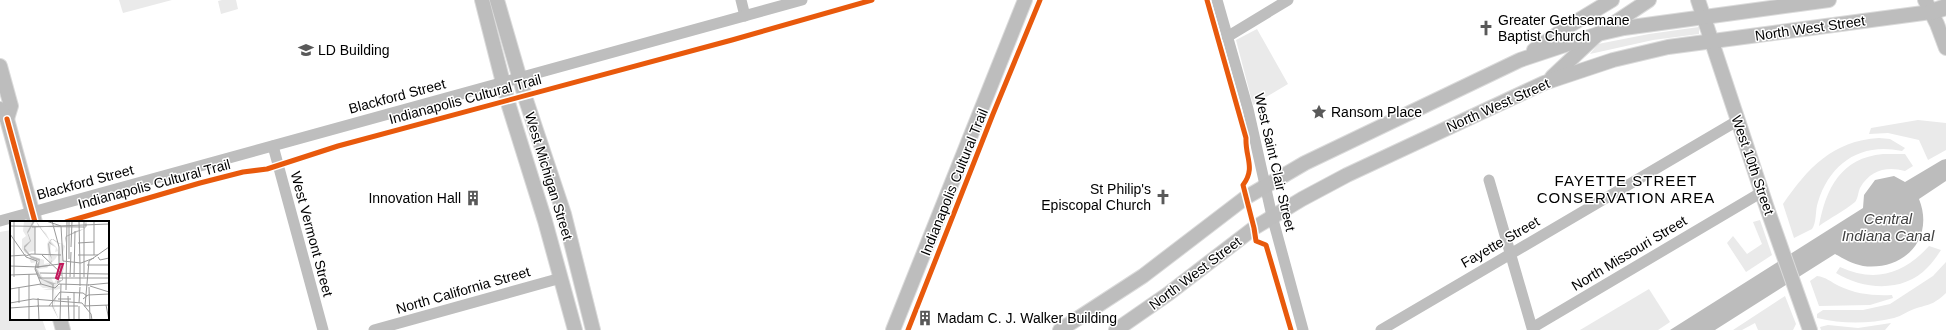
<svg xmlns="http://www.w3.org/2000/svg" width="1946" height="330" font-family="Helvetica,sans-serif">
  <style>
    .green { fill: #eaeaea }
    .water { fill: #bcbcbc }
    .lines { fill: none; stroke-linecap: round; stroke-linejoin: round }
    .major-casing { stroke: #dbdbdb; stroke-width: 16 }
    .highway-casing { stroke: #dbdbdb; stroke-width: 18 }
    .minor { stroke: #bebebe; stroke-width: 11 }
    .major { stroke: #bdbdbd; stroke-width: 14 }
    .highway { stroke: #bdbdbd; stroke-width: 16 }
    .cycleway-casing { stroke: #fff; stroke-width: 8 }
    .cycleway { stroke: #e8590c; stroke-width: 5 }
    .labels { text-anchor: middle; stroke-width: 3; stroke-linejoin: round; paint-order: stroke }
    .poi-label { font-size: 14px; fill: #000; stroke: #fff; text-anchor: start }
    .street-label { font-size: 14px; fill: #000; stroke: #fff }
    .neighbourhood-label { font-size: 15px; letter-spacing: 1px; fill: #000; stroke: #fff }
    .water-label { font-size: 15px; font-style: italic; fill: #414141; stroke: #fff }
    .inset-road { fill: none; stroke: #999; stroke-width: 1 }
    .view { fill: #c2185b; fill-opacity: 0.15; stroke: #c2185b; stroke-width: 2 }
    .inset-edge { fill: none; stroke: #000; stroke-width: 2 }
  </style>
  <rect width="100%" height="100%" fill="#fff"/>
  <g class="green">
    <path d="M 119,0 L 172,0 L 123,13 Z"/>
    <path d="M 222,0 L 236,0 L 238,9 L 221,14 L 218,1 Z"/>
    <path d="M 1699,27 L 1699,34 L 1653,40 L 1590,54 L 1598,44 L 1649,34 Z"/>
    <path d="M 1257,29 L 1288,84 L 1253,105 L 1236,40 Z"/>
    <path d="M 1918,120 L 1946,123 L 1946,150 L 1928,160 L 1919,140 L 1888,133 L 1869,134 L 1871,128 Z"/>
    <path d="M 1879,138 L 1890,139 L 1905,148 L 1902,151 C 1861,142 1830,163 1818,202 C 1815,210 1817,222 1812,229 L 1794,238 L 1783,204 C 1808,168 1832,141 1879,138 Z"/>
    <path d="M 1883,154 L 1905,154 L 1913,166 L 1905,171 C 1887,166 1870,170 1860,188 C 1858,192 1858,199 1855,202 C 1844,211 1830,218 1819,226 C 1826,188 1841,158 1883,154 Z"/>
    <path d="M 1760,220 L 1772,255 L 1746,272 L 1727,243 L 1733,236 L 1747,254 L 1762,244 L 1753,222 Z"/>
    <path d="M 11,230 L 11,319 L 42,319 L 46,330 L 0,330 L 0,232 Z"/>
    <path d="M 1929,246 L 1941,250 C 1937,256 1933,262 1928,267 C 1904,293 1864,290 1836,273 L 1840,267 C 1875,283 1904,274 1929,246 Z"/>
    <path d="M 1946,262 L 1946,293 C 1934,304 1931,304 1917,308 C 1909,310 1902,316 1894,318 C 1868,324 1843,324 1817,318 L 1817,314 L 1823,310 L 1863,310 L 1890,304 L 1933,276 Z"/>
    <path d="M 1817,276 C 1826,277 1831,282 1839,286 C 1856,294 1873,296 1892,295 L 1893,298 L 1870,305 L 1819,306 L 1810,281 Z"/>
    <path d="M 1649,289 L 1670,322 L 1658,330 L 1580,330 Z"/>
    <path d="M 1785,296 L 1796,324 L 1793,330 L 1758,330 L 1755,323 L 1742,330 L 1733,330 Z"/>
    <path d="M 1891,323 L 1885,330 L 1821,330 L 1820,327 L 1828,325 L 1858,328 Z"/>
  </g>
  <path class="water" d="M 1946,159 L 1946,181 L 1919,199 C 1935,239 1904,271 1863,266 C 1853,264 1844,259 1835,254 L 1715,330 L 1670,330 L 1863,208 L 1864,195 L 1875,180 L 1894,176 L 1905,182 L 1942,160 Z"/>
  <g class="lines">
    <g class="major-casing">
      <g id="major">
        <path d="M 482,0 L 509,106 L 545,221 L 575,330"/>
        <path d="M 497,0 L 526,100 L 564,214 L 593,330"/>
        <path d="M 1698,0 L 1768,211 L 1810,330"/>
        <path d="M 1925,0 L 1937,24 L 1946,48"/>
        <path d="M 1534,50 L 1569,26 L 1612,0"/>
        <path d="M 0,66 L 11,106 L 7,119"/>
        <path d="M 1552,77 L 1598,34 L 1649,0"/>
        <path d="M 0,109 L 7,119 L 35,222"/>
        <path d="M 60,319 L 63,330"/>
        <path d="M 893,330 L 1025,0"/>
        <path d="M 1060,330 L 1143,276 L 1245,198 L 1305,163 L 1520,60 L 1598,34 L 1624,28 L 1829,0"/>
        <path d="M 1116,330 L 1168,294 L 1254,228 L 1302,199 L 1347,175 L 1544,83 L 1613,60 L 1668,47 L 1931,12"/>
      </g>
    </g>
    <g class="highway-casing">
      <path id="highway" d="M 1931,12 L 1946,7"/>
    </g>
    <g class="minor">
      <path d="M 741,0 L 745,16"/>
      <path d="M 1217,0 L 1248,109 L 1272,216 L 1303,330"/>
      <path d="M 1227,37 L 1288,0"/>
      <path d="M 273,146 L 323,330"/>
      <path d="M 1489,180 L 1532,328 L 1762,192"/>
      <path d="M 0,221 L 802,0"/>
      <path d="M 374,330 L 561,278"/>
      <path d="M 1381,330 L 1737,121"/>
    </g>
    <use href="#major" class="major"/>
    <use href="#highway" class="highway"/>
    <g class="cycleway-casing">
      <g id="cycleway">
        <path d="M 1207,0 L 1246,138 C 1245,157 1256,168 1243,185 L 1254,228 L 1256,241 L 1266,245 L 1291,330"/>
        <path d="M 7,119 L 35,222"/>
        <path d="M 66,222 L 200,183 L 243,172 L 267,169 L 338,146 L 732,40 L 872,0"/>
        <path d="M 908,330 L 993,114 L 1040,0"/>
      </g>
    </g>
    <use href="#cycleway" class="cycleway"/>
  </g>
  <defs>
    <g id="church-bare" transform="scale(1.2)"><path d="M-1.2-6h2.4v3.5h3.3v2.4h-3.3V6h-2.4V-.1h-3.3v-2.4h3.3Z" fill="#595959" stroke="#fff" stroke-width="2.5" paint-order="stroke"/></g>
    <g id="university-bare" transform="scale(1.2)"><path d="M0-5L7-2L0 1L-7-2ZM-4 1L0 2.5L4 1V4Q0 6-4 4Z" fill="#595959" stroke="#fff" stroke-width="2.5" paint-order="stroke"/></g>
    <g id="sight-bare" transform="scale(1.2)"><path d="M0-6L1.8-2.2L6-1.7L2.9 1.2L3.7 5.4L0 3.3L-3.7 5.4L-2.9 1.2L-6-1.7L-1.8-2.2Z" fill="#595959" stroke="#fff" stroke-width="2.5" paint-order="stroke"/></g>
    <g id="building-bare" transform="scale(1.2)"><path d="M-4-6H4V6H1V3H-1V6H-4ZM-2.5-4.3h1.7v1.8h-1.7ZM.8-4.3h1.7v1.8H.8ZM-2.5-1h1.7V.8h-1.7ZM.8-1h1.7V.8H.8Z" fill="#595959" stroke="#fff" stroke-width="2.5" paint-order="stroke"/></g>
  </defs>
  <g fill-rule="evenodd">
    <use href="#church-bare" x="1486" y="28"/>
    <use href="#university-bare" x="306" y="50"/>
    <use href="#sight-bare" x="1319" y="112"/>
    <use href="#church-bare" x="1163" y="197"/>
    <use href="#building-bare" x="473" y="198"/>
    <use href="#building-bare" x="925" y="318"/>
  </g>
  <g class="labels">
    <g class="poi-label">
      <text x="1498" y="25">Greater Gethsemane<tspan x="1498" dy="16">Baptist Church</tspan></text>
      <text x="318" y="55">LD Building</text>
      <text x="1331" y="117">Ransom Place</text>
      <text x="1151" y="194" text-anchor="end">St Philip's<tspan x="1151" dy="16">Episcopal Church</tspan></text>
      <text x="461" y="203" text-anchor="end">Innovation Hall</text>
      <text x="937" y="323">Madam C. J. Walker Building</text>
    </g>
    <g class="street-label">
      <text transform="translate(1810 28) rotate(-8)" y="5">North West Street</text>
      <text transform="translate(397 96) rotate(-15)" y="5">Blackford Street</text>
      <text transform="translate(465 99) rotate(-15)" y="5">Indianapolis Cultural Trail</text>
      <text transform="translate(1498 105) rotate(-24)" y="5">North West Street</text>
      <text transform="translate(1275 162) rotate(77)" y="5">West Saint Clair Street</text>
      <text transform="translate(1753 165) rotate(71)" y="5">West 10th Street</text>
      <text transform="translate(549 176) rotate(73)" y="5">West Michigan Street</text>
      <text transform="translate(85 182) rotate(-15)" y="5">Blackford Street</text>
      <text transform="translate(954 182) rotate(-68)" y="5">Indianapolis Cultural Trail</text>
      <text transform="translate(154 184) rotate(-15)" y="5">Indianapolis Cultural Trail</text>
      <text transform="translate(312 234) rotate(75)" y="5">West Vermont Street</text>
      <text transform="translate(1500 242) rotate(-30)" y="5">Fayette Street</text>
      <text transform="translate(1629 253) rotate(-31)" y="5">North Missouri Street</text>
      <text transform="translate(1195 273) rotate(-37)" y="5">North West Street</text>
      <text transform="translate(463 290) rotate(-16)" y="5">North California Street</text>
    </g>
    <g class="neighbourhood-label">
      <text x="1626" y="186">FAYETTE STREET<tspan x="1626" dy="17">CONSERVATION AREA</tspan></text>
    </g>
    <g class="water-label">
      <text x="1888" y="224">Central<tspan x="1888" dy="17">Indiana Canal</tspan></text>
    </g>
  </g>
  <g transform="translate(10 221)">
    <rect width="99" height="99" fill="#fff"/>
    <path d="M 14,0 L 23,0 L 17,11 L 20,20 L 14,26 L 17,34 L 12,28 L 12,18 L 16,15 L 13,10 ZM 25,0 L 23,4 L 25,5 L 25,30 L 19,31 L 20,34 L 34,39 L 34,43 L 39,42 L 37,23 L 39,19 L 30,7 L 36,12 L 40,20 L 39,22 L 41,20 L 47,27 L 50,36 L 51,22 L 55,25 L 52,35 L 54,42 L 51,42 L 54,45 L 54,50 L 49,43 L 48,30 L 45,31 L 46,27 L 41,22 L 40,33 L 47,35 L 46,37 L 37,47 L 28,48 L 33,57 L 41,57 L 44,62 L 47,57 L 51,60 L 53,58 L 47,65 L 50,65 L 50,68 L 45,69 L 45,71 L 46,78 L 44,85 L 50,99 L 44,86 L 45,68 L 42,71 L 43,79 L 42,85 L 47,97 L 48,99 L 42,86 L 42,69 L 33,69 L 40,67 L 33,67 L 29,64 L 31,60 L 27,54 L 25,48 L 25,46 L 28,41 L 21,42 L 19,37 L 29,40 L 25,48 L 30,57 L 26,49 L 30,39 L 21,35 L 15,27 L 20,21 L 18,11 Z" fill="#eaeaea"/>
    <path d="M 23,0 L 25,0 L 18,12 L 21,20 L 15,27 L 21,35 L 30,38 L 29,45 L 39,44 L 42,39 L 39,32 L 38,23 L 40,20 L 28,4 L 26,0 L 40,20 L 41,18 L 43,18 L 50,23 L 55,22 L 55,17 L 56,15 L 66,10 L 74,8 L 76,0 L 77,5 L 74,8 L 56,16 L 55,22 L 49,23 L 42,18 L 40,21 L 45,26 L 39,22 L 42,40 L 39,45 L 26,47 L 32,58 L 47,63 L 47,60 L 52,59 L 51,43 L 52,43 L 53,59 L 47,63 L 44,63 L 43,85 L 49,99 L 42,85 L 42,64 L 29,57 L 25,47 L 29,40 L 21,37 L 14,29 L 14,25 L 20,20 L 17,11 Z" fill="#bcbcbc"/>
    <path class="inset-road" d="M 4,0 L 4,56M 36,0 L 51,5 L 53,40 L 71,42 L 84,37M 42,0 L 49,26 L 49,43M 69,0 L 70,45M 84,0 L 84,34M 99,0 L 99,16M 0,5 L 74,6M 22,6 L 99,3M 25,6 L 25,33M 0,13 L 16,36 L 27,40 L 25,48 L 31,63M 68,22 L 84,21M 61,26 L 62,0M 32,34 L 51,52M 68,34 L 88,34M 0,35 L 16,34M 16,35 L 21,33 L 51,34M 88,36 L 90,39 L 99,37M 59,38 L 59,0M 50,43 L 51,55M 77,44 L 99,44M 0,45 L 29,46M 27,46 L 50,43M 30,52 L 99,53M 19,53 L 19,99M 0,54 L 28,53M 60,56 L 61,31M 64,56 L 65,10M 74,56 L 74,0M 29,57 L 99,57M 78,64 L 99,62M 70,65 L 70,45M 80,65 L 99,71M 9,66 L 9,82M 79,66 L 80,99M 0,68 L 31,63 L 45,67 L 49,63 L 79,64M 56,69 L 57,0M 50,71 L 73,72 L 77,75M 64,71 L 64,99M 58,75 L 59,99M 28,77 L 29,99M 48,78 L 61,78M 73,78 L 78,74 L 99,73M 0,82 L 23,78 L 72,82 L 81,93 L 82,99M 69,82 L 70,66M 96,84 L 99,99M 27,85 L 68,85M 39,85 L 50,71M 69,85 L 69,99M 74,85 L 99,84M 75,85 L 79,40 L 99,26M 0,87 L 28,85M 50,99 L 51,63"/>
    <path class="view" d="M 50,43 L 53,43 L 48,58 L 46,57 Z"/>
    <rect width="99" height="99" class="inset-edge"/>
  </g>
</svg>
